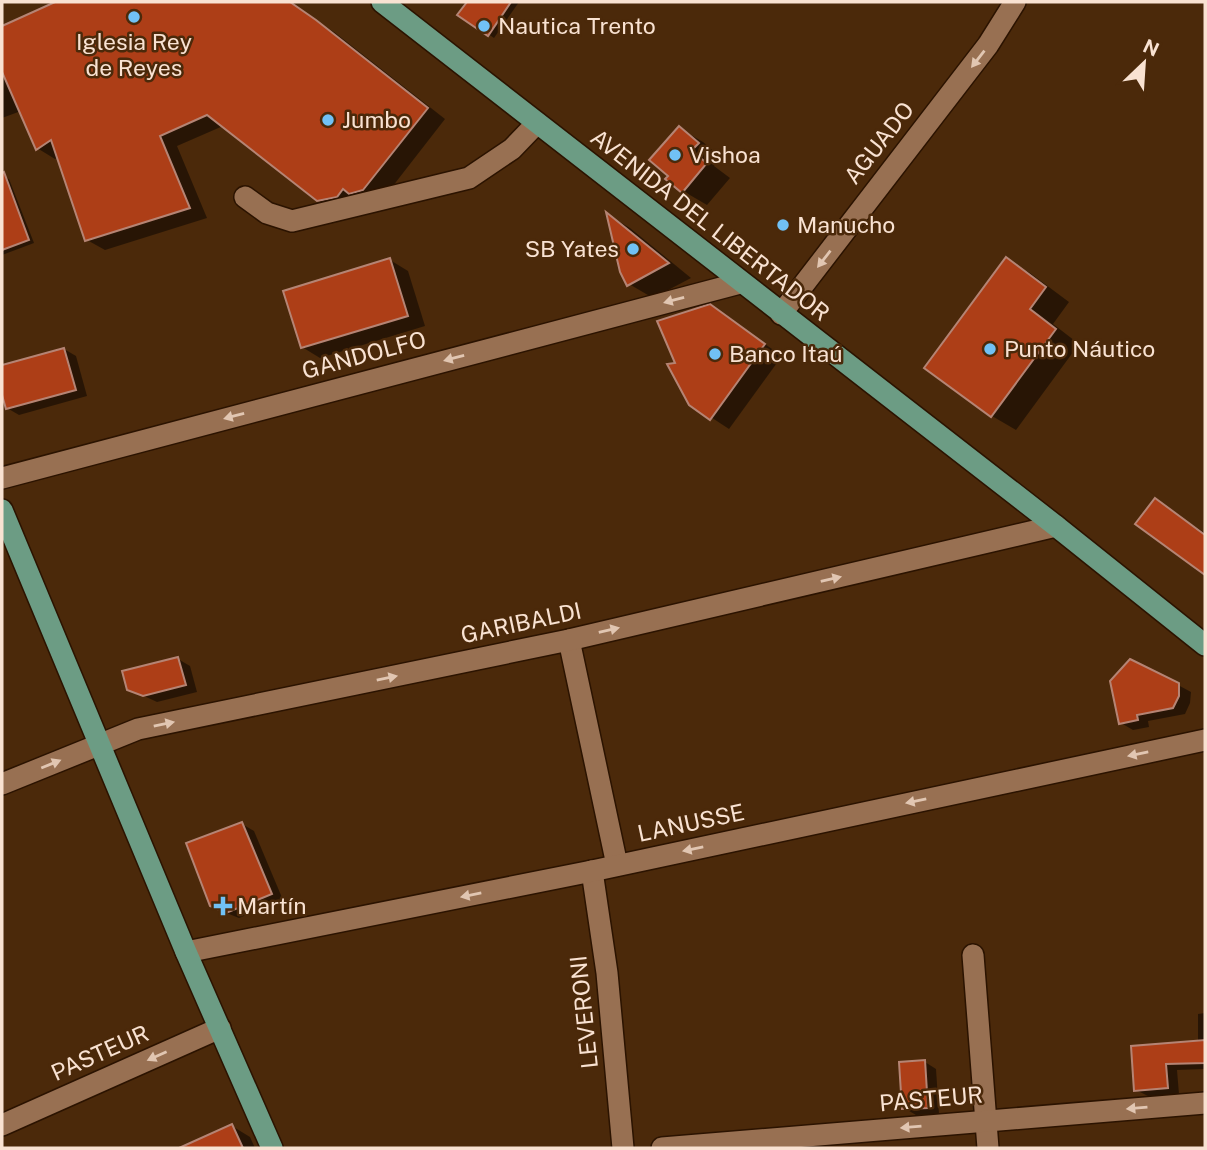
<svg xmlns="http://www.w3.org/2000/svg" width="1207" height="1150" font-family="'Public Sans',sans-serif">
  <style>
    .shadow { fill: #0007 }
    .building { fill: #ad3e17; stroke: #b58474; stroke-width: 2 }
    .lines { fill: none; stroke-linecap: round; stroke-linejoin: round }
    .minor-casing { stroke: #2b1300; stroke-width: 24 }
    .major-casing { stroke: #2b1300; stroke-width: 24 }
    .minor { stroke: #987052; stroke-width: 21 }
    .major { stroke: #6c9c84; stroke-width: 21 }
    .oneway { fill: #e1c6b2 }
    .poi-dot { fill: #71c1f5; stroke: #4b290a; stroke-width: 2.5 }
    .labels { text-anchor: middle; stroke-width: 5; stroke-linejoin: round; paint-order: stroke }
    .poi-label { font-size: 23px; fill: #f9e2d2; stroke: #4b290a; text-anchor: start }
    .street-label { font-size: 23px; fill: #f9e2d2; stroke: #4b290a }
  </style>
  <rect width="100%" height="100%" fill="#4b290a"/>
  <g class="shadow">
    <path d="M 60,2 L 280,2 L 285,5 L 287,2 L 334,32 L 445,119 L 382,200 L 336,211 L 318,200 L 223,126 L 177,146 L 207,218 L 105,250 L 87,240 L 59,157 L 55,159 L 37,148 L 21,111 L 2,118 L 2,28 Z"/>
    <path d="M 469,2 L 519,2 L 494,38 L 460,15 Z"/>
    <path d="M 679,128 L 703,142 L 721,158 L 714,166 L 730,178 L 707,205 L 683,191 Z"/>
    <path d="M 2,176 L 9,179 L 34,243 L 2,255 Z"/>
    <path d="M 608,215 L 630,228 L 691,278 L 653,298 L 629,284 Z"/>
    <path d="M 390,260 L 408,271 L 425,326 L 320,358 L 302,347 Z"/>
    <path d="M 1006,260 L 1030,273 L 1069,302 L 1053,324 L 1079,344 L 1016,430 L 992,416 Z"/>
    <path d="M 710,306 L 782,356 L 729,429 L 691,404 L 678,364 Z"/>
    <path d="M 64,349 L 76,356 L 87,396 L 19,415 L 7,408 L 2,389 L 2,367 Z"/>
    <path d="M 1155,500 L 1205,533 L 1205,576 L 1195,569 L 1196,567 Z"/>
    <path d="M 178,659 L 190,666 L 197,692 L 157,702 L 129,689 Z"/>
    <path d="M 1178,685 L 1191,692 L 1190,703 L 1185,714 L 1148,721 L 1149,727 L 1133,730 L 1121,723 Z"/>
    <path d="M 242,824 L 254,831 L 283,900 L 239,918 L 224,912 Z"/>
    <path d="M 1205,1013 L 1205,1069 L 1177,1070 L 1179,1094 L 1148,1096 L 1136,1090 L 1132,1047 L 1198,1042 L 1198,1014 Z"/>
    <path d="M 925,1062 L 936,1069 L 939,1114 L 916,1115 L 904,1108 Z"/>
    <path d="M 232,1126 L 250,1137 L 255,1148 L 184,1148 Z"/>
  </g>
  <g class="building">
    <path d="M 55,2 L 290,2 L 316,20 L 428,108 L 363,190 L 349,194 L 343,189 L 337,197 L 317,201 L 207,115 L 160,136 L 190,208 L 85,241 L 51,140 L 36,150 L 2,72 L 2,26 Z"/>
    <path d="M 467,2 L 511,2 L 488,36 L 457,15 Z"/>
    <path d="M 679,126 L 699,143 L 691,151 L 707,163 L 682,193 L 665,179 L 668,176 L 649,160 Z"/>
    <path d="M 4,172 L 29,240 L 2,250 L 2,173 Z"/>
    <path d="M 606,212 L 669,263 L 627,286 L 620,272 Z"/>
    <path d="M 1006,257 L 1046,287 L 1030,309 L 1056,329 L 991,417 L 924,368 Z"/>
    <path d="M 390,258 L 408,316 L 301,348 L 283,291 Z"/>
    <path d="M 710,304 L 765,344 L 710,420 L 689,405 L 667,364 L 675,363 L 657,321 Z"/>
    <path d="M 64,348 L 76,390 L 6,409 L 2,395 L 2,365 Z"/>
    <path d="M 1155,498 L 1205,535 L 1205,575 L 1135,524 Z"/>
    <path d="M 178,657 L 186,685 L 143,696 L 127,690 L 122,671 Z"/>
    <path d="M 1130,659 L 1179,683 L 1179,696 L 1173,708 L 1137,715 L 1138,720 L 1119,724 L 1110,681 Z"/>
    <path d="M 242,822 L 272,894 L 226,913 L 210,906 L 186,843 Z"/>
    <path d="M 1205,1040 L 1205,1063 L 1166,1064 L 1168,1088 L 1134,1091 L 1131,1046 Z"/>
    <path d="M 925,1060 L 928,1108 L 902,1109 L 899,1062 Z"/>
    <path d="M 232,1124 L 243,1148 L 179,1148 Z"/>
  </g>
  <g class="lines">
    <g class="minor-casing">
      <g id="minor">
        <path d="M 245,197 L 267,213 L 292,221 L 469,178 L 512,149 L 537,123"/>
        <path d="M 781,314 L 988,45 L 1015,2"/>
        <path d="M 2,478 L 740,283"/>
        <path d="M 569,640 L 617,865"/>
        <path d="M 2,784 L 138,729 L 569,640 L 1056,526"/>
        <path d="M 592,871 L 607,973 L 623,1148"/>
        <path d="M 186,952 L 592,871 L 1205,740"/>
        <path d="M 973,955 L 988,1148"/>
        <path d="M 2,1125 L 220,1028"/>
        <path d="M 662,1148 L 1205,1103"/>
      </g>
    </g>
    <g class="major-casing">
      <g id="major">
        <path d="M 382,2 L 1056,526 L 1205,645"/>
        <path d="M 2,510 L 186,952 L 272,1148"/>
      </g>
    </g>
    <use href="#minor" class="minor"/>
    <use href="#major" class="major"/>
  </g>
  <defs><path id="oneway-solid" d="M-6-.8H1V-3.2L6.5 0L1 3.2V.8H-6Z" transform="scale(1.75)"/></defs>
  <g class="oneway">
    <use href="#oneway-solid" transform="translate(978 59) rotate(128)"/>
    <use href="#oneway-solid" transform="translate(824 259) rotate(128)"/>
    <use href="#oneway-solid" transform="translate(674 300) rotate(165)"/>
    <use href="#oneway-solid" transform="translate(454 358) rotate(165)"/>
    <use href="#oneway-solid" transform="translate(234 416) rotate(165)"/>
    <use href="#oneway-solid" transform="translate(831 579) rotate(-13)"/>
    <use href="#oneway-solid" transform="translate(609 630) rotate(-13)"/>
    <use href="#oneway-solid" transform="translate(387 678) rotate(-12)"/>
    <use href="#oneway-solid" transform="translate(164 724) rotate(-12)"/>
    <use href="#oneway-solid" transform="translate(1138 754) rotate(168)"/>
    <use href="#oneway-solid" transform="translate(51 764) rotate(-22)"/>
    <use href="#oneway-solid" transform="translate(916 801) rotate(168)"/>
    <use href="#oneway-solid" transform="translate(693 849) rotate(168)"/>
    <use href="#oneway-solid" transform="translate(471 895) rotate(169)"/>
    <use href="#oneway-solid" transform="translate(157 1056) rotate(156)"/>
    <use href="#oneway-solid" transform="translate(1137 1108) rotate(175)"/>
    <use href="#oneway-solid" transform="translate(911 1127) rotate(175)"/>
  </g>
  <g class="poi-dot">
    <circle cx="134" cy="17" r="7"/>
    <circle cx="484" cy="26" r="7"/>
    <circle cx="328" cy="120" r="7"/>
    <circle cx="675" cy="155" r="7"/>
    <circle cx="783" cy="225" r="7"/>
    <circle cx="633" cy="249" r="7"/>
    <circle cx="990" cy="349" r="7"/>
    <circle cx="715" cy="354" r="7"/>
    <path d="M219.5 895.5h7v7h7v7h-7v7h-7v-7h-7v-7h7z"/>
  </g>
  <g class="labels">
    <g class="poi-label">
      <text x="498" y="34">Nautica Trento</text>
      <text x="134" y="50" text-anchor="middle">Iglesia Rey<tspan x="134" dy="26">de Reyes</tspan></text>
      <text x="342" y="128">Jumbo</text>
      <text x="689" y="163">Vishoa</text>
      <text x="797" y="233">Manucho</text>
      <text x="619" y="257" text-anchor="end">SB Yates</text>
      <text x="1004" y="357">Punto Náutico</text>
      <text x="729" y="362">Banco Itaú</text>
      <text x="237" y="914">Martín</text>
    </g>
    <g class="street-label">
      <text transform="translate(879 143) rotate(-52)" y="8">AGUADO</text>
      <text transform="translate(710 225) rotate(38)" y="8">AVENIDA DEL LIBERTADOR</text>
      <text transform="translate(364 355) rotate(-15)" y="8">GANDOLFO</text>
      <text transform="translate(521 623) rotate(-12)" y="8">GARIBALDI</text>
      <text transform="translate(691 823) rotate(-12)" y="8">LANUSSE</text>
      <text transform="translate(584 1012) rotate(-96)" y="8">LEVERONI</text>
      <text transform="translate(100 1053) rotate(-24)" y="8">PASTEUR</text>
      <text transform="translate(931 1099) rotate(-5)" y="8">PASTEUR</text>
    </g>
  </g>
  <rect width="1207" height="1150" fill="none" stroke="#f9e2d2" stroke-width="7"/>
  <g transform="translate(1144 63) rotate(25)" stroke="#4b290a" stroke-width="5" paint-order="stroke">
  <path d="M0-5L12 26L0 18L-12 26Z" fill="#f9e2d2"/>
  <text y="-10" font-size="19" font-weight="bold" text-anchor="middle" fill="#f9e2d2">N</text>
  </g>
</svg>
